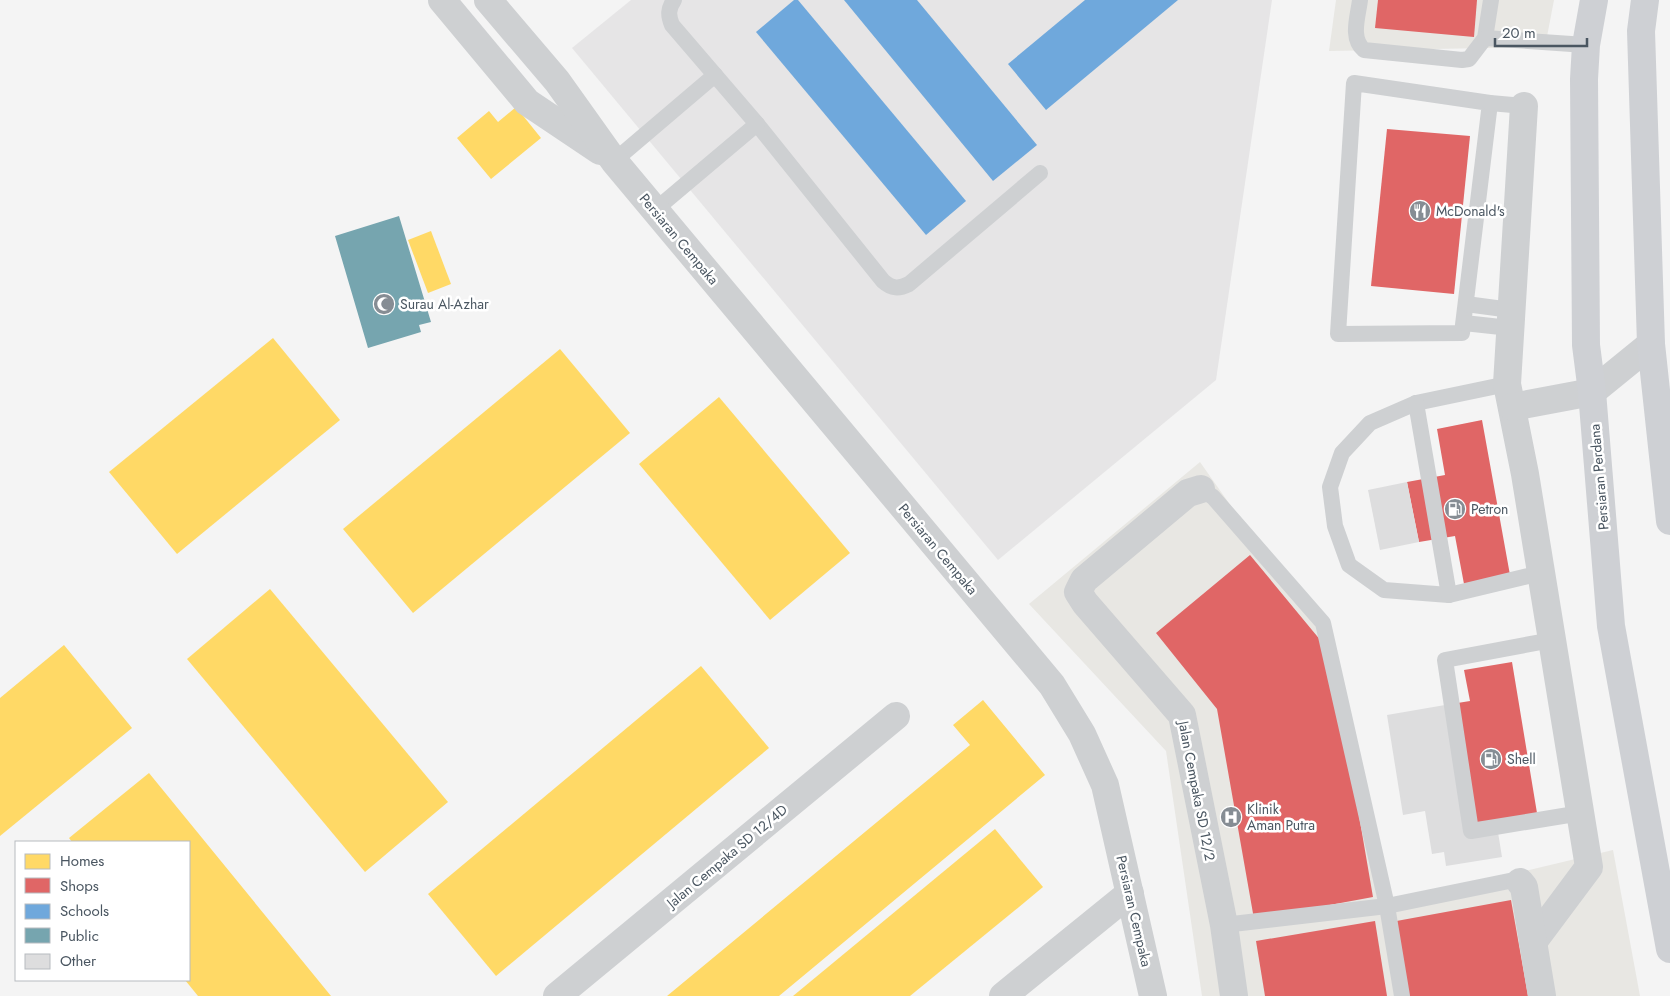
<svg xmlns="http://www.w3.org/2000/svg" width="1670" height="996" font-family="Jost,sans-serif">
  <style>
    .commercial { fill: #e8e7e3 }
    .education { fill: #e6e5e6 }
    .homes { fill: #ffd966 }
    .shops { fill: #e06666 }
    .schools { fill: #6fa8dc }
    .public { fill: #76a5af }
    .building { fill: #ddddde }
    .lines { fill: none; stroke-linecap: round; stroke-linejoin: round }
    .lane { stroke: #ced0d2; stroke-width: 16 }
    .street { stroke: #ced0d2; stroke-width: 28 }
    .secondary { stroke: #ced0d4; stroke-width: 28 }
    .labels { text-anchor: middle; stroke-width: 5; stroke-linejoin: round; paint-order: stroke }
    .poi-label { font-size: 14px; fill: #4a5661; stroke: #fff; text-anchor: start }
    .street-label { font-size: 14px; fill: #4a5661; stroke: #fff }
  </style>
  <rect width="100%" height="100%" fill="#f4f4f4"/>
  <g class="commercial">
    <path d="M 1336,0 L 1554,0 L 1545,47 L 1329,51 Z"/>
    <path d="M 1200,462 L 1326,641 L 1379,906 L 1613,850 L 1640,996 L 1202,996 L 1166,751 L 1029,604 Z"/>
  </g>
  <path class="education" d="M 631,0 L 1272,0 L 1216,380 L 998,560 L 572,48 Z"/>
  <g class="homes">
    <path d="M 516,107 L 541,138 L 491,179 L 457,138 L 489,111 L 498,122 Z"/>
    <path d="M 431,231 L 451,284 L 428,293 L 408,240 Z"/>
    <path d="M 273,338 L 340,420 L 177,554 L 109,472 Z"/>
    <path d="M 560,349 L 630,433 L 413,613 L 343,529 Z"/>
    <path d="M 719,397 L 850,553 L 770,620 L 639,464 Z"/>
    <path d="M 270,589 L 448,802 L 365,872 L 187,659 Z"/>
    <path d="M 64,645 L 132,728 L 0,836 L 0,698 Z"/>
    <path d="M 701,666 L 769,748 L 496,976 L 428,894 Z"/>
    <path d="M 983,700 L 1045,775 L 779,996 L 667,996 L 970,745 L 953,725 Z"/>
    <path d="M 149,773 L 331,996 L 198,996 L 185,980 L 189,980 L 189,842 L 72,842 L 69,838 Z"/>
    <path d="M 995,829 L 1043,887 L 1019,907 L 910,996 L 793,996 Z"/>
  </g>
  <g class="shops">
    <path d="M 1378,0 L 1477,0 L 1474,37 L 1375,28 Z"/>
    <path d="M 1387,129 L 1470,136 L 1454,294 L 1371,286 Z"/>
    <path d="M 1482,420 L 1510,575 L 1464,584 L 1455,536 L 1419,542 L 1407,482 L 1445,475 L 1437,429 Z"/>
    <path d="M 1250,555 L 1331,653 L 1373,897 L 1254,919 L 1217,709 L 1156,633 Z"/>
    <path d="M 1512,662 L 1537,813 L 1465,826 L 1445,705 L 1470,701 L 1464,670 Z"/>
    <path d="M 1511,900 L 1528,996 L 1404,996 L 1391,922 Z"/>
    <path d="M 1375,921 L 1387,996 L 1265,996 L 1256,941 Z"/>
  </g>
  <g class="schools">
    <path d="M 794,0 L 798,0 L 966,201 L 926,235 L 756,32 Z"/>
    <path d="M 844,0 L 917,0 L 1037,145 L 993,181 Z"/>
    <path d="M 1085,0 L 1178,0 L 1046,110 L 1008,64 Z"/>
  </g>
  <path class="public" d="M 399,216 L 431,322 L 419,325 L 421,332 L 368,348 L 335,236 Z"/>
  <g class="building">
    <path d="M 1407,482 L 1419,542 L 1380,550 L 1368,490 Z"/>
    <path d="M 1445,705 L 1465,826 L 1496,820 L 1502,857 L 1446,866 L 1444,852 L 1432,854 L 1425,811 L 1403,815 L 1387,715 Z"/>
  </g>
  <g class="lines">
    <g class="lane">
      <path d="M 674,0 C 668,9 668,15 672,25 L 757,124 L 883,281 C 892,289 899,289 909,284 L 1040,173"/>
      <path d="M 1360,0 C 1358,17 1350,38 1364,50 L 1462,60 L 1469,59 L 1485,38 L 1491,0"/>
      <path d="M 1485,38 L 1586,45"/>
      <path d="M 1354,83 L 1490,103 L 1462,333 L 1338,334 Z"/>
      <path d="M 1490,103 L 1524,106"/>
      <path d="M 614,161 L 715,75"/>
      <path d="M 655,210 L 757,124"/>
      <path d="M 1466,304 L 1511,310"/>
      <path d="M 1464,323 L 1510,328"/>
      <path d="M 1507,384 L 1416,403 L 1370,423 L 1342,453 L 1330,487 L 1335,526 L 1349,565 L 1384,590 L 1449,595 L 1541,573"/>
      <path d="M 1416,403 L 1449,595"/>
      <path d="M 1201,489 L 1213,497 L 1323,623 L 1387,906 L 1402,996"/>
      <path d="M 1552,640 L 1445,660 L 1471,831 L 1581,813"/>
      <path d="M 1224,925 L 1387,906 L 1514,880 L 1520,882"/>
    </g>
    <g class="street">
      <path d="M 442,0 L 527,102 L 600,151"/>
      <path d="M 488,0 L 557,81 L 614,161 L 1052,685 L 1082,734 L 1105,785 L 1153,996"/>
      <path d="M 1524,106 L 1507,384 L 1525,474 L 1589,867 L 1533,942"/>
      <path d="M 1512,407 L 1592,392 L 1651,344"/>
      <path d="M 1201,489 L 1188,493 L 1084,580 L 1078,592 L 1085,603 L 1182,715 L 1224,925 L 1234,996"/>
      <path d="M 1520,882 L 1524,887 L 1542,996"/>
      <path d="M 557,996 L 896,716"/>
      <path d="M 1003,996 L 1130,893"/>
    </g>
    <g class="secondary">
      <path d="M 1594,0 L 1586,45 L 1584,79 L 1586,345 L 1592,392 L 1611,626 L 1670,949"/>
      <path d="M 1645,0 L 1641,31 L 1651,344 L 1670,521"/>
    </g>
  </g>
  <defs>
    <g id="restaurant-disc" transform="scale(1.125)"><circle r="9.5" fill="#868d94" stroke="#fff"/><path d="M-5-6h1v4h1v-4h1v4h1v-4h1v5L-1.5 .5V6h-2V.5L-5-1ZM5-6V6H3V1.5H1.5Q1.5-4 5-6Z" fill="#fff"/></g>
    <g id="mosque-disc" transform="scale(1.125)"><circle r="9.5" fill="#868d94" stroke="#fff"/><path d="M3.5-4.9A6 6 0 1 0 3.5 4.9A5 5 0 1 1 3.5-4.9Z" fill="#fff"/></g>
    <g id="fuel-disc" transform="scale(1.125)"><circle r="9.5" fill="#868d94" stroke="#fff"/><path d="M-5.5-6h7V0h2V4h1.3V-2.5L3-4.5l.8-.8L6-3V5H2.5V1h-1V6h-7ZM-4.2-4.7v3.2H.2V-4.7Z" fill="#fff"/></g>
    <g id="hospital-disc" transform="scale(1.125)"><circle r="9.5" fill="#868d94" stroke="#fff"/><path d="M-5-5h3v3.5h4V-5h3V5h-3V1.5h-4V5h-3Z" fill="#fff"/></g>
  </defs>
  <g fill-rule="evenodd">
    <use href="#restaurant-disc" x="1420" y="211"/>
    <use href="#mosque-disc" x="384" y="304"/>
    <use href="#fuel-disc" x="1455" y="509"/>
    <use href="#fuel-disc" x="1491" y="759"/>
    <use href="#hospital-disc" x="1231" y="817"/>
  </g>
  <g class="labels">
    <g class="poi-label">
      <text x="1436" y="216">McDonald's</text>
      <text x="400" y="309">Surau Al-Azhar</text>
      <text x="1471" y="514">Petron</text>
      <text x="1507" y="764">Shell</text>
      <text x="1247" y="814">Klinik<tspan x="1247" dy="16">Aman Putra</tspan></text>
    </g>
    <g class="street-label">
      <text transform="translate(679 239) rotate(50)" y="5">Persiaran Cempaka</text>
      <text transform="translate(1599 477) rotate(-95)" y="5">Persiaran Perdana</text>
      <text transform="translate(938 549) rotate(50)" y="5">Persiaran Cempaka</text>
      <text transform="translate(1197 791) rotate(79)" y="5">Jalan Cempaka SD 12/2</text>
      <text transform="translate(727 856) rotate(-40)" y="5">Jalan Cempaka SD 12/4D</text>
      <text transform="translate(1134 911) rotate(77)" y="5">Persiaran Cempaka</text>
    </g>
  </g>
  <rect x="15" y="841" width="175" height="140" fill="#ffffff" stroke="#b7bbc0"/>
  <rect x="25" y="854" width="25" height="15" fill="#ffd966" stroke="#b7bbc0"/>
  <text x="60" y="866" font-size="15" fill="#4a5661">Homes</text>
  <rect x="25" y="878" width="25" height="15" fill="#e06666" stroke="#b7bbc0"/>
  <text x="60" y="891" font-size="15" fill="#4a5661">Shops</text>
  <rect x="25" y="904" width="25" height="15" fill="#6fa8dc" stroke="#b7bbc0"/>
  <text x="60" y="916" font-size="15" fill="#4a5661">Schools</text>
  <rect x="25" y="928" width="25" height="15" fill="#76a5af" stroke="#b7bbc0"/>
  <text x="60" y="941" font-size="15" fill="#4a5661">Public</text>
  <rect x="25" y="954" width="25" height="15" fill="#ddddde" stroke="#b7bbc0"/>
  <text x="60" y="966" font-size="15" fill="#4a5661">Other</text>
  <path d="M1495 38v8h92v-8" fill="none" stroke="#4a5661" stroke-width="2.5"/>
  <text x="1502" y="38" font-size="15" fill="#4a5661" stroke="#ffffff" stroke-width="4" paint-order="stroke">20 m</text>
</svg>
